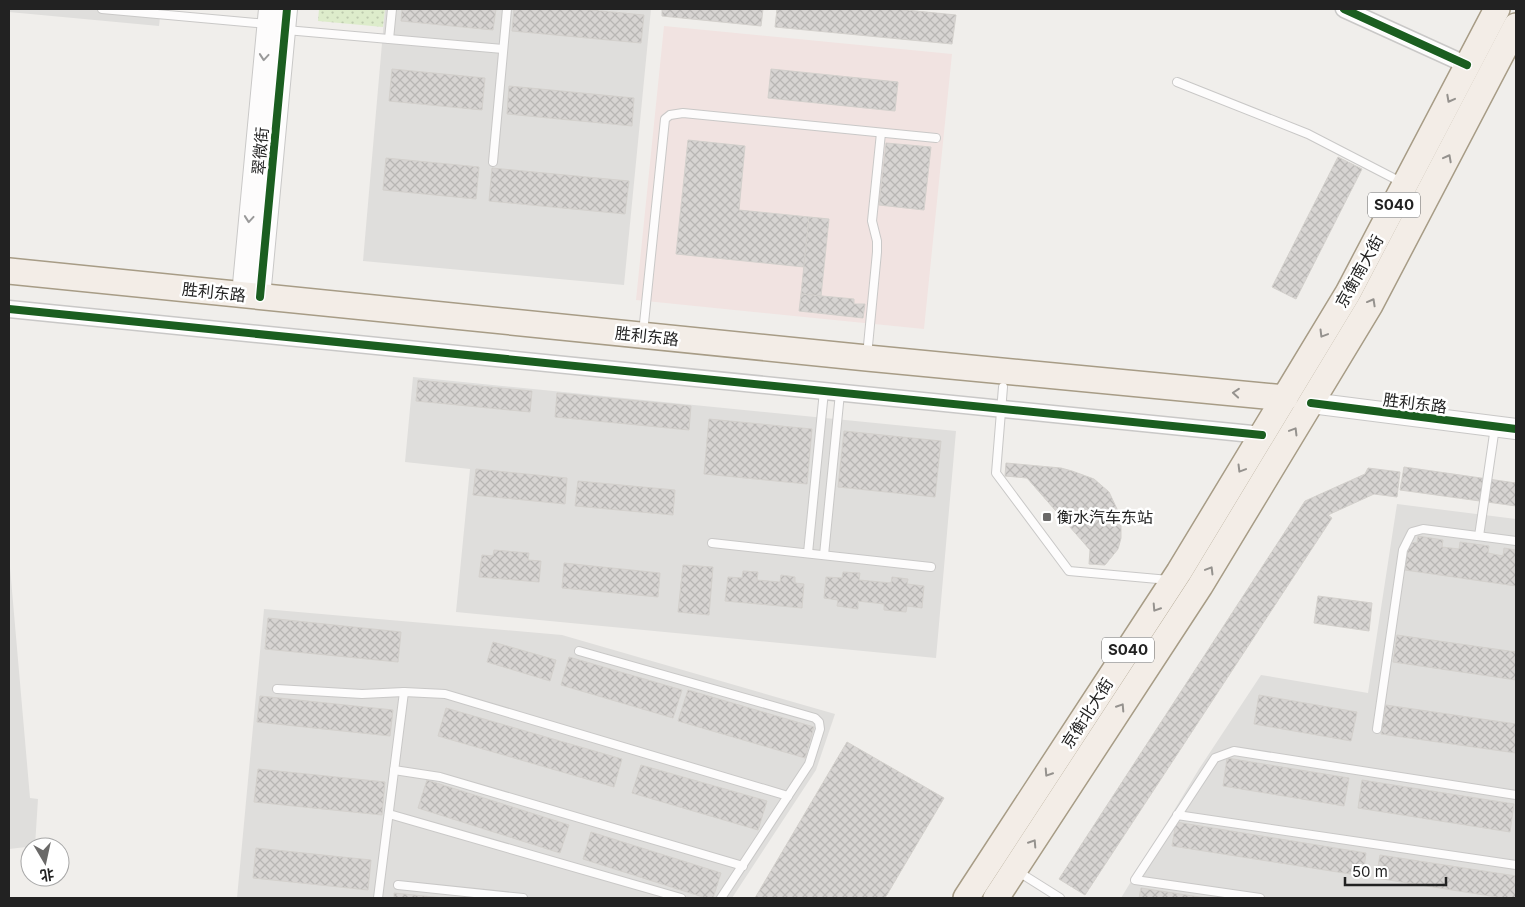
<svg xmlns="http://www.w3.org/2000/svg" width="1525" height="907" font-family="Inter,'Noto Sans SC',sans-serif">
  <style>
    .residential { fill: #dfdedc }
    .commercial { fill: #f1e3e1 }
    .grass { fill: url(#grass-dots) }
    .building { fill: url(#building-cross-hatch); stroke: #d3d0cc }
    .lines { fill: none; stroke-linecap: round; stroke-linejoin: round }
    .service-casing { stroke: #c9c8c7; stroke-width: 10 }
    .minor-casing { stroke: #c9c8c7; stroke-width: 19 }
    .tertiary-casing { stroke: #c9c8c7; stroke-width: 22 }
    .primary-casing { stroke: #a79c86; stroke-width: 28 }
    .service { stroke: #fdfcfc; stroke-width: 8 }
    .minor { stroke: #fdfcfc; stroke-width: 16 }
    .tertiary { stroke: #fdfcfc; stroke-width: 20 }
    .primary { stroke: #f3ede7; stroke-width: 25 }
    .cycleway-casing { stroke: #fff; stroke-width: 11 }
    .cycleway { stroke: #1b5e20; stroke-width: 8 }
    .oneway { stroke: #9a9a9a }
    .oneway2 { stroke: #95928e }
    .poi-dot { fill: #6a6968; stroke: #fff; stroke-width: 2 }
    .labels { text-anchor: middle; stroke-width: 5; stroke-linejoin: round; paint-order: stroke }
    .shield { fill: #fff; stroke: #646464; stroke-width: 1 }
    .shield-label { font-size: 15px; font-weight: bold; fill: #222 }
    .street-label { font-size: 16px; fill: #222; stroke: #fff }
    .poi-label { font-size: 16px; fill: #222; stroke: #fff; text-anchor: start }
  </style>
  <defs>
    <pattern id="grass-dots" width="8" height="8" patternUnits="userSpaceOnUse" patternTransform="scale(1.25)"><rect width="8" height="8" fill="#ddeccb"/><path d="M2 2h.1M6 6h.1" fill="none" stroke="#bdcaae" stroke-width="1.8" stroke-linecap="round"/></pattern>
    <pattern id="building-cross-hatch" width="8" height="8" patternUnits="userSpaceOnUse" patternTransform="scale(1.25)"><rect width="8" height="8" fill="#d7d4d2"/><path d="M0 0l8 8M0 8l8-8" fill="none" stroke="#b8b6b4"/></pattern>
  </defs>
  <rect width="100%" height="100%" fill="#f0eeeb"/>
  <g class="residential">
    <path d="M 9,9 L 161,9 L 159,26 L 9,12 Z"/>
    <path d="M 385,9 L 651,9 L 624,285 L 363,261 Z"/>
    <path d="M 413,377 L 956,431 L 936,658 L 456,612 L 470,469 L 405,462 Z"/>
    <path d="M 1397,504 L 1516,519 L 1516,898 L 1121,898 L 1199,769 L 1261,675 L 1368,693 Z"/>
    <path d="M 9,556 L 30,798 L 38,799 L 35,846 L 9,849 Z"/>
    <path d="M 264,609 L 562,635 L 835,714 L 816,770 L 732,898 L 237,898 Z"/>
  </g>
  <path class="commercial" d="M 664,26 L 952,54 L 924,329 L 636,300 Z"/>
  <path class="grass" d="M 319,9 L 385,9 L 383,27 L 318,21 Z"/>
  <g class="building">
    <path d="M 402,9 L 496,9 L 493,30 L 401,21 Z"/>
    <path d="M 514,9 L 580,9 L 644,15 L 641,43 L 512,31 Z"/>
    <path d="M 662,9 L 763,9 L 761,26 L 662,16 Z"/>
    <path d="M 777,9 L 896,9 L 956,15 L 952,44 L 775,27 Z"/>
    <path d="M 392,69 L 485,78 L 482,110 L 389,101 Z"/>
    <path d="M 771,69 L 898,82 L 895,111 L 768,98 Z"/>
    <path d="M 509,86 L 634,98 L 632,126 L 507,114 Z"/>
    <path d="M 688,140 L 745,146 L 739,210 L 809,217 L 804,267 L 676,254 Z"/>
    <path d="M 886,143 L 931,147 L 924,210 L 879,205 Z"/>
    <path d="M 1338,157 L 1362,169 L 1296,299 L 1272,287 Z"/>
    <path d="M 386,158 L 479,167 L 476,199 L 383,190 Z"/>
    <path d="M 492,168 L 629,181 L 625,214 L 489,201 Z"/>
    <path d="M 809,217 L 829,219 L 821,296 L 801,294 Z"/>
    <path d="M 801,294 L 854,299 L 854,304 L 865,304 L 863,318 L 799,311 Z"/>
    <path d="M 418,380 L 532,391 L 530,412 L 416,401 Z"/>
    <path d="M 557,393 L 691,406 L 689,430 L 555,417 Z"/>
    <path d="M 709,419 L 812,429 L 807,484 L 704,474 Z"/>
    <path d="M 844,431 L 941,441 L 935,497 L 838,487 Z"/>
    <path d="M 1006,463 L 1061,468 L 1072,471 L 1094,479 L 1109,492 L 1117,509 L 1121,524 L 1121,538 L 1118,549 L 1105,565 L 1089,564 L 1090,550 L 1027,478 L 1005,476 Z"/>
    <path d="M 1404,467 L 1516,483 L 1516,506 L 1400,490 Z"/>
    <path d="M 1368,468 L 1400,472 L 1397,497 L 1374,494 L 1328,515 L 1332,518 L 1085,895 L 1059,879 L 1305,501 L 1365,474 Z"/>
    <path d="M 476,469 L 567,478 L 565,504 L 473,495 Z"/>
    <path d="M 578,481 L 675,490 L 673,515 L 575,506 Z"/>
    <path d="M 1418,536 L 1443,540 L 1442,547 L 1459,549 L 1460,542 L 1489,546 L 1488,553 L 1503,556 L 1504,548 L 1516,550 L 1516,586 L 1405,570 L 1409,542 L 1417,543 Z"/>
    <path d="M 494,550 L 529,553 L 528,560 L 541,561 L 539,582 L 479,577 L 482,555 L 493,556 Z"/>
    <path d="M 564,563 L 660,573 L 658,597 L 562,588 Z"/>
    <path d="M 683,565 L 713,567 L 709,615 L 678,612 Z"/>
    <path d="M 743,571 L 758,572 L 757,580 L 780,582 L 781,575 L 795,577 L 795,583 L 804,584 L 802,608 L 725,601 L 728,577 L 742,578 Z"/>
    <path d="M 843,572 L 860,573 L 859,580 L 891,583 L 892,577 L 908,579 L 907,584 L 924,586 L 922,608 L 907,606 L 906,612 L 884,610 L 884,604 L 858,601 L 858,609 L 837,606 L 838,600 L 824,598 L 826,577 L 842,578 Z"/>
    <path d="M 1318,596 L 1372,603 L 1369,631 L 1314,623 Z"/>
    <path d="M 268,618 L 401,632 L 398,662 L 265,649 Z"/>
    <path d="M 1397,635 L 1516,652 L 1516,680 L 1393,662 Z"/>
    <path d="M 493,642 L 556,660 L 550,681 L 487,662 Z"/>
    <path d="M 569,657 L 682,690 L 673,718 L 561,685 Z"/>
    <path d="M 688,690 L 814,727 L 805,758 L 678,721 Z"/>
    <path d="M 1259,695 L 1357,712 L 1351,741 L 1254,724 Z"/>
    <path d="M 260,696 L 393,710 L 390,736 L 257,722 Z"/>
    <path d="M 1386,705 L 1516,724 L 1516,753 L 1381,734 Z"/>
    <path d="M 446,708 L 622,759 L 614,787 L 438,736 Z"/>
    <path d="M 847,742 L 944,798 L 885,898 L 755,898 Z"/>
    <path d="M 1227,758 L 1349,778 L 1344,806 L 1223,786 Z"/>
    <path d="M 641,765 L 767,801 L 758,830 L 632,793 Z"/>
    <path d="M 258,769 L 385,782 L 382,815 L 254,802 Z"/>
    <path d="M 427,780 L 569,825 L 560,853 L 418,808 Z"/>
    <path d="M 1362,780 L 1514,804 L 1510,832 L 1358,808 Z"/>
    <path d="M 1176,822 L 1366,853 L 1363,876 L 1172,846 Z"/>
    <path d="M 591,832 L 721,873 L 713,898 L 706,898 L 583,859 Z"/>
    <path d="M 256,848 L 371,860 L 368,890 L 253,878 Z"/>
    <path d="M 1380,855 L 1516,876 L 1516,898 L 1503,898 L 1376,878 Z"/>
    <path d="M 1141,888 L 1206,898 L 1139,898 Z"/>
    <path d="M 394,893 L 444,898 L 394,898 Z"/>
  </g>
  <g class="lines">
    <g class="service-casing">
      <g id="service">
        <path d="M 102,9 L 267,24"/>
        <path d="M 286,30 L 503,49"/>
        <path d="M 389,39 L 392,9"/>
        <path d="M 1177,82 L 1308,134 L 1401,182"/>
        <path d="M 493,162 L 507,9"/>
        <path d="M 643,333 L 665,119 L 670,115 L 683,113 L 936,138"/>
        <path d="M 867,356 L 877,252 L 877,241 L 872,221 L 881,133"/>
        <path d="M 1003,387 L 996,473 L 1069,571 L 1169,580"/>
        <path d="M 1479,536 L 1495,427"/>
        <path d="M 712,543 L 931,567"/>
        <path d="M 808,553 L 824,391"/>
        <path d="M 824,555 L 840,393"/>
        <path d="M 579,651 L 815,718 L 819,722 L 820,729 L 809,764 L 721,898"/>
        <path d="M 277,689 L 362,694 L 404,692 L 445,694 L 788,796"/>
        <path d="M 1377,729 L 1403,550 L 1412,532 L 1423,529 L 1516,541"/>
        <path d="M 394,770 L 440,777 L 743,866"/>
        <path d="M 389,814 L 681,898"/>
        <path d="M 1177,815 L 1516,865"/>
        <path d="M 1017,871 L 1060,898"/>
        <path d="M 398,885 L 523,898"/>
        <path d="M 378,898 L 404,692"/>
        <path d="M 1260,898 L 1135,880 L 1215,758 L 1234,751 L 1516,795"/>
      </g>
    </g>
    <g class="minor-casing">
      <g id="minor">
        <path d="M 1344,9 L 1467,65"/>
        <path d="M 9,309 L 1262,435"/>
      </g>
    </g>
    <g class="tertiary-casing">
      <g id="tertiary">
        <path d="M 242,295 L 269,9"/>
        <path d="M 260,297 L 287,9"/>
        <path d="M 1311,403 L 1516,429"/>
      </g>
    </g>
    <g class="primary-casing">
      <g id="primary">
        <path d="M 9,271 L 867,358 L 1285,398"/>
        <path d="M 966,898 L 1179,572 L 1348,293 L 1497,9"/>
        <path d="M 996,898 L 1200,586 L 1370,305 L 1516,26"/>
      </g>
    </g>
    <use href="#service" class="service"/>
    <use href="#minor" class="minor"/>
    <use href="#tertiary" class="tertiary"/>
    <use href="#primary" class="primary"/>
    <g class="cycleway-casing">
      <g id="cycleway">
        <path d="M 1344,9 L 1467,65"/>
        <path d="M 260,297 L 287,9"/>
        <path d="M 9,309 L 1262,435"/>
        <path d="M 1311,403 L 1516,429"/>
      </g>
    </g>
    <use href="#cycleway" class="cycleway"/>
  </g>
  <defs><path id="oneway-chevron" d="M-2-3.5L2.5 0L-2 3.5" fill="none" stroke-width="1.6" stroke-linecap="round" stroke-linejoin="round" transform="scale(1.25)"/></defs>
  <g class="oneway">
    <use href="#oneway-chevron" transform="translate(264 57) rotate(95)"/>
    <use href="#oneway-chevron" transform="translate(249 219) rotate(95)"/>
  </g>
  <g class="oneway2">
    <use href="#oneway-chevron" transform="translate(1450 99) rotate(118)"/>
    <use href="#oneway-chevron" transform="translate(1448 158) rotate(-62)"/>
    <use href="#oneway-chevron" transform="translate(1372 302) rotate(-61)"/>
    <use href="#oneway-chevron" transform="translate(1323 334) rotate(121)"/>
    <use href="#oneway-chevron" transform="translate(1236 393) rotate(-175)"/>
    <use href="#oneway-chevron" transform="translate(1294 431) rotate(-59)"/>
    <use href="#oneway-chevron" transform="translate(1241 469) rotate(121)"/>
    <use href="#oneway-chevron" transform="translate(1210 570) rotate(-59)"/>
    <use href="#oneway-chevron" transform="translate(1156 608) rotate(123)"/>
    <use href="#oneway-chevron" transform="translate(1121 707) rotate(-57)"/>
    <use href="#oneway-chevron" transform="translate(1048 773) rotate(123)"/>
    <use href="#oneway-chevron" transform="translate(1033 843) rotate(-57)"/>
  </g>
  <rect class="poi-dot" x="1042" y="512" width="10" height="10" rx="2.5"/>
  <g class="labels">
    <g class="shield">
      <rect x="1368" y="192.5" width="52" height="25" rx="4"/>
      <rect x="1102" y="637.5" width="52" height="25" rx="4"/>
    </g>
    <g class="shield-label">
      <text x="1394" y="210">S040</text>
      <text x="1128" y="655">S040</text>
    </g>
    <g class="street-label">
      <text transform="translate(260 151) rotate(-85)" y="6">翠微街</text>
      <text transform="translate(1359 271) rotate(-61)" y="6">京衡南大街</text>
      <text transform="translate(214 292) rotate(6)" y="6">胜利东路</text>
      <text transform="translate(647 336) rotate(6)" y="6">胜利东路</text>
      <text transform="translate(1415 403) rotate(7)" y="6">胜利东路</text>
      <text transform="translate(1087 713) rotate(-57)" y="6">京衡北大街</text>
    </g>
    <g class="poi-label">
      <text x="1057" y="523">衡水汽车东站</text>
    </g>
  </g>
  <rect width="1525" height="907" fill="none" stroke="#222222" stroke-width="20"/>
  <g transform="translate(45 862) rotate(171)"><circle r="24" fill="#ffffff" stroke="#a7a7a7"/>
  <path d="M0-4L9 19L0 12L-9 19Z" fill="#6a6968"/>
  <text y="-8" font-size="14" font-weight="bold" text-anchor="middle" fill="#222222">北</text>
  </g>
  <path d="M1345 877v8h101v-8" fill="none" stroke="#222222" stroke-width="2.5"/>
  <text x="1352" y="877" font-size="15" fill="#222222" stroke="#ffffff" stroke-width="4" paint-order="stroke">50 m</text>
</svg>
